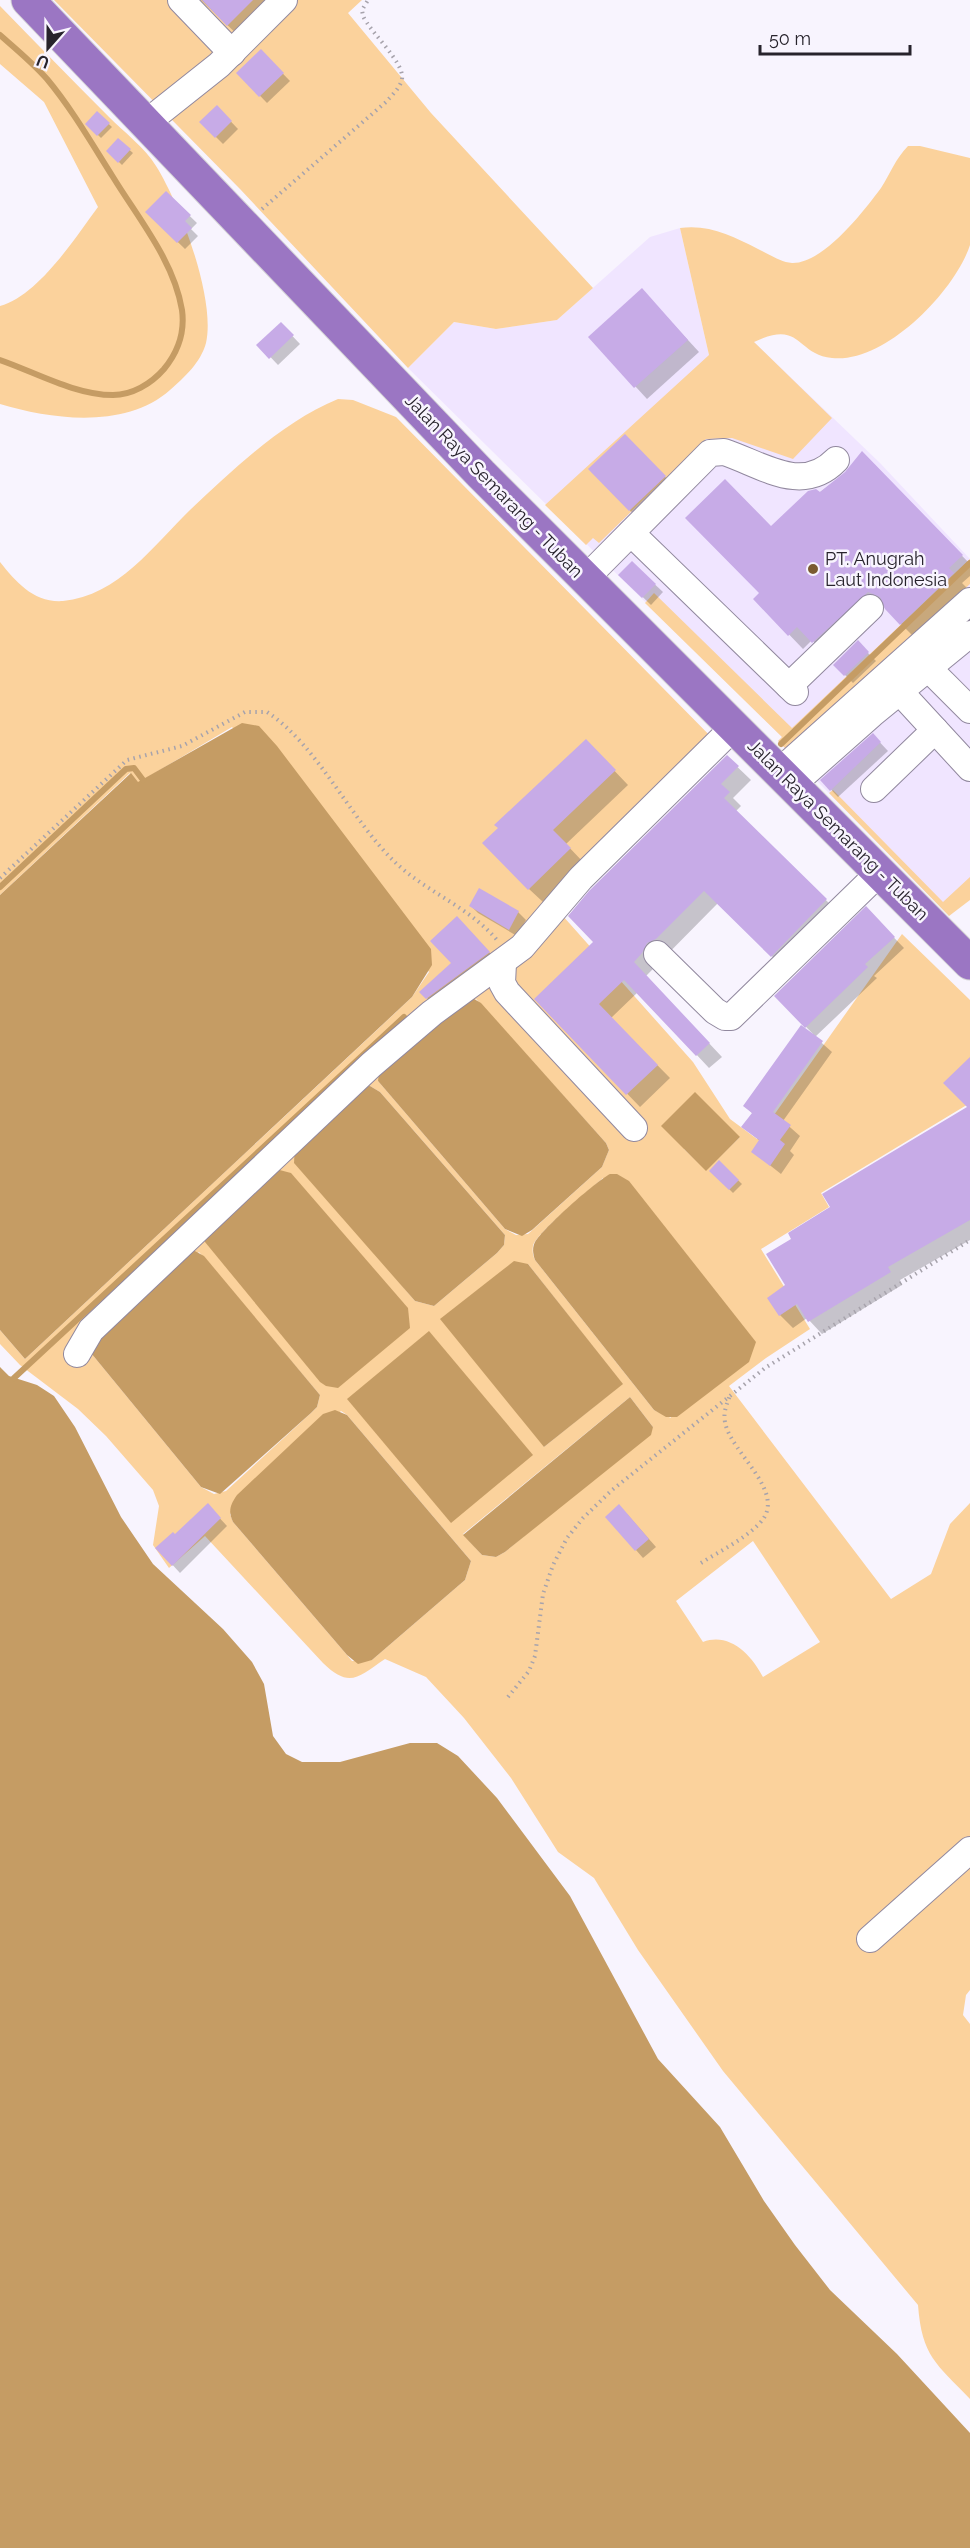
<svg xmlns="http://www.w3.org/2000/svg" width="970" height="2548" font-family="Raleway,sans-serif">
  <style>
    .built { fill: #f0e5ff }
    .green { fill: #fbd29c; fill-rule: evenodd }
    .water { fill: #c59c64 }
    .shadow { fill: #0003 }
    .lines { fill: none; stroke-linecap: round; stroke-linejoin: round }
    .stream { stroke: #c59c64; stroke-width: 6 }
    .building { fill: #c7abe7 }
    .minor-casing { stroke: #91889e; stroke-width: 28 }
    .highway-casing { stroke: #d4d3d5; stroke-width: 35 }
    .path { stroke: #a7a3ac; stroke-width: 4; stroke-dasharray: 1.5 4.5; stroke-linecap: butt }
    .minor { stroke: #fff; stroke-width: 26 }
    .highway { stroke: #9b76c3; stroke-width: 33 }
    .poi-dot { fill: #7a5b30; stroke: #f8f4fe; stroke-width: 2 }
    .labels { text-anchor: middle; stroke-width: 5; stroke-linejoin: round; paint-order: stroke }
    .street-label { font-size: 18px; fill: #27232c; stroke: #f8f4fe }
    .poi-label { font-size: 18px; fill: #27232c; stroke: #f8f4fe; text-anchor: start }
  </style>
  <rect width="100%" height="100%" fill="#f8f4fe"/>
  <path class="built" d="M 680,228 L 709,355 L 754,342 L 880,463 L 970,559 L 970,898 L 949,916 L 778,741 L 782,737 L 408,368 L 454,322 L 496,329 L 557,320 L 650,237 Z"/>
  <g class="green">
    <path d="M 54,0 L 362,0 L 348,13 L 431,113 L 593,288 L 557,320 L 496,329 L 454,322 L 408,368 L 240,189 Z"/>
    <path d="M 0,6 C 36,43 72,80 109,117 C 124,132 145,148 156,166 C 180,204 216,299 206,343 C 201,362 184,378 170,390 C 126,429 53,420 0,404 L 0,306 C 38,296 75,238 98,207 L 44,102 L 0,64 Z"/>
    <path d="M 908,146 L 920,146 L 970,158 C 970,176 970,231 970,245 C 955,291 885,364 832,358 C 795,354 802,319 754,342 L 832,418 L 793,459 L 732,438 L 706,439 L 599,543 L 593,538 L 586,545 L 545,505 L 709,355 L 680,228 C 709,224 733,236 758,249 C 769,254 780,262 792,263 C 823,264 864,211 881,188 C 890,174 896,158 908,146 Z"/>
    <path d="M 338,399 L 353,400 L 396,417 L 725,751 L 562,915 L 693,1062 L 730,1119 L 757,1139 L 902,934 L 970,1000 L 970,1103 L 821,1193 L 829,1207 L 761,1249 L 810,1329 L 766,1358 L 729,1386 L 891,1599 L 931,1574 L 950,1524 L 970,1503 L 970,1990 L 966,1995 L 963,2015 L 970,2024 L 970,2399 C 936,2363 922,2357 918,2305 L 723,2071 L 638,1950 L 594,1878 L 558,1852 L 511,1778 L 464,1718 L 426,1677 L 385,1659 C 358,1677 350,1689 323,1663 L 205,1536 L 169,1568 L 153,1545 L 159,1506 L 153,1490 L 106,1436 L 78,1409 L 20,1365 L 0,1344 L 0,1330 L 25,1359 L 377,1030 L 412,997 L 429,972 L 232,727 L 138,783 L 130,773 L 0,895 L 0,562 C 16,582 34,603 63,601 C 118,596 154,545 190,510 C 234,469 282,422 338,399 ZM 476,999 L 606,1143 L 609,1150 L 602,1167 L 528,1234 L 516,1235 L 505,1229 L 378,1081 ZM 370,1086 L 380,1092 L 505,1235 L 504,1245 L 497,1253 L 434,1306 L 415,1301 L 377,1256 ZM 740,1137 L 706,1170 L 684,1149 ZM 603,1178 L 671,1418 L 654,1410 L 535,1260 C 533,1256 532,1251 533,1246 C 537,1232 590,1190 603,1178 ZM 199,1252 L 320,1395 L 317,1407 L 311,1413 L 226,1491 L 214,1494 L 201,1487 L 91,1353 ZM 528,1264 L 622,1384 L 544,1447 ZM 630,1397 L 653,1427 L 505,1552 L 496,1557 L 482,1555 L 463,1534 ZM 341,1411 L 347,1415 L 471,1561 L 465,1580 L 372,1660 L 352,1661 L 347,1655 L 233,1522 L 230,1514 ZM 753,1541 L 820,1642 L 763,1677 C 751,1654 729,1632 703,1642 L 676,1601 Z"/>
    <path d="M 970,559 L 970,584 L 789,752 L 778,741 L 782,737 L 645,603 L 654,593 L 792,728 Z"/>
    <path d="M 833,790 L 943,902 L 970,877 L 970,900 L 949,916 L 829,793 Z"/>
  </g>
  <g class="water">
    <path d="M 242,723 L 259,726 L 277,746 L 431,949 L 432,965 L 412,997 L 25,1359 L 0,1330 L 0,895 L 131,773 L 138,782 Z"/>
    <path d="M 469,996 L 481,1003 L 606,1143 L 609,1150 L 602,1167 L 532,1230 L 522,1236 L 505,1229 L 378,1081 L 379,1073 Z"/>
    <path d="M 370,1086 L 380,1092 L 505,1235 L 504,1245 L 497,1253 L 434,1306 L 415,1301 L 294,1163 L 295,1144 L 363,1087 Z"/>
    <path d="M 695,1092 L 740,1137 L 706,1171 L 661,1126 Z"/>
    <path d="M 272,1168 L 291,1173 L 408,1308 L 410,1328 L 338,1388 L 326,1386 L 320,1382 L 205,1242 L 205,1236 Z"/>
    <path d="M 610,1174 L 617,1174 L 629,1181 L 756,1342 L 749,1362 L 677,1417 L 666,1417 L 654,1410 L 535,1260 C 533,1254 532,1248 535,1242 C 543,1228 595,1182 610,1174 Z"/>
    <path d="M 193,1250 L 204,1256 L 320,1395 L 317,1407 L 311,1413 L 220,1494 L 201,1487 L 91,1353 L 91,1340 Z"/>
    <path d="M 514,1261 L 528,1264 L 623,1384 L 544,1447 L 440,1319 Z"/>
    <path d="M 429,1331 L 533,1455 L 451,1523 L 347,1399 Z"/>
    <path d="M 0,1367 L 9,1376 L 37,1385 L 54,1396 L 75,1427 L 121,1517 L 153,1564 L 223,1629 L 252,1662 L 264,1684 L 273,1736 L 286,1754 L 302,1762 L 340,1762 L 410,1743 L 437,1743 L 458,1756 L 497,1798 L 570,1896 L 658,2059 L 720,2127 L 764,2201 L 795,2245 L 830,2290 L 897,2354 L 970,2433 L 970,2548 L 0,2548 Z"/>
    <path d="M 630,1397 L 653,1427 L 651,1435 L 505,1552 L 496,1557 L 482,1555 L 463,1535 Z"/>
    <path d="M 335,1410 L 347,1415 L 471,1561 L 465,1580 L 372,1660 L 358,1664 L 347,1655 L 233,1522 C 228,1511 230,1505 237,1495 L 323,1414 Z"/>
  </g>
  <g class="shadow">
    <path d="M 201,0 L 283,0 L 243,40 Z"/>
    <path d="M 261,51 L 290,81 L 267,103 L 238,73 Z"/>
    <path d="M 217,107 L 238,129 L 223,144 L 201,122 Z"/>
    <path d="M 97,113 L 112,127 L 101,138 L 87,124 Z"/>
    <path d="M 118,140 L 133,153 L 122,165 L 108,151 Z"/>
    <path d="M 166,193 L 197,223 L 191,229 L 198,236 L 185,249 L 147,212 Z"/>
    <path d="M 653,302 L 699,352 L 647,399 L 590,337 Z"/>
    <path d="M 281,324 L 300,344 L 278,365 L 259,345 Z"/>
    <path d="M 625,436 L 676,488 L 641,522 L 590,469 Z"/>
    <path d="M 862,453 L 970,564 L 970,576 L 962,583 L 967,588 L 915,638 L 882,605 L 827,656 L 812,640 L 803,649 L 755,599 L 762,593 L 771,528 L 846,473 Z"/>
    <path d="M 632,563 L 663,592 L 651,605 L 620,575 Z"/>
    <path d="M 858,643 L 876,661 L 853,683 L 835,665 Z"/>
    <path d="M 873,735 L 888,751 L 838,797 L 822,780 Z"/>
    <path d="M 586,741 L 628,785 L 566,844 L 584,863 L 543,902 L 529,889 Z"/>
    <path d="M 727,757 L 751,780 L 733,798 L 741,806 L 736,811 L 839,913 L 785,969 L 718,903 L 646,976 L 722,1057 L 709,1068 L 638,992 L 611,1018 L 670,1078 L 640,1107 L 536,999 L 595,942 Z"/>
    <path d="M 480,890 L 518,912 L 526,920 L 517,936 L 478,913 L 471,906 Z"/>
    <path d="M 876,919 L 904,948 L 874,976 L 877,978 L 815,1037 L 832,1052 L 783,1121 L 800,1136 L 790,1151 L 794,1155 L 781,1174 L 753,1152 L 760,1141 L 743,1127 L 753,1114 L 745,1106 L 813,1034 L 776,996 Z"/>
    <path d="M 468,929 L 500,964 L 438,1009 L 421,992 L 453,963 Z"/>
    <path d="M 970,1059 L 970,1240 L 900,1280 L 902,1285 L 822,1334 L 807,1318 L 793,1328 L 780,1315 L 793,1239 L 969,1107 Z"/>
    <path d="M 719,1162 L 742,1184 L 733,1193 L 711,1171 Z"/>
    <path d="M 215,1513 L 227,1526 L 180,1573 L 157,1548 Z"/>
    <path d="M 627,1514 L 656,1547 L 643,1558 L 636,1550 Z"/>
  </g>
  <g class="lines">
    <g class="stream">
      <path d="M 0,35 C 16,49 33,63 47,79 C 72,109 92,144 113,177 C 138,218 174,261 182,310 C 185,332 178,352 164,369 C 151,384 132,395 113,395 C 75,395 35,372 0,360"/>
      <path d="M 781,744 L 970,563"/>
      <path d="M 0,887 L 126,769 L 134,768 L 143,780"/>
      <path d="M 14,1378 L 404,1017"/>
    </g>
  </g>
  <g class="building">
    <path d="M 202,0 L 253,0 L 227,26 Z"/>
    <path d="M 261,49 L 284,73 L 259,97 L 236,73 Z"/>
    <path d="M 217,105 L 232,121 L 215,138 L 199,122 Z"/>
    <path d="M 97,111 L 110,123 L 97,136 L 85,124 Z"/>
    <path d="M 118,138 L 131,149 L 118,163 L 106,151 Z"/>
    <path d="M 166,191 L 191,215 L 185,221 L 192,228 L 177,243 L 145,212 Z"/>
    <path d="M 642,288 L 688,340 L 634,388 L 588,337 Z"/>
    <path d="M 281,322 L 294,335 L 269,359 L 256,345 Z"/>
    <path d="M 625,434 L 666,476 L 629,511 L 588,469 Z"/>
    <path d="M 862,451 L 963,555 L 949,568 L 954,573 L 900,625 L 885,609 L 880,597 L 868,592 L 812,643 L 797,627 L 788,636 L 753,599 L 759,593 L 685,518 L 725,479 L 771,526 L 808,491 L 816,489 L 820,492 L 845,472 Z"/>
    <path d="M 632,561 L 656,584 L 642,598 L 618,575 Z"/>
    <path d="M 858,640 L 869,652 L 844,676 L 833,665 Z"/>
    <path d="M 873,733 L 881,742 L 830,791 L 820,780 Z"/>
    <path d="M 586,739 L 616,770 L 553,830 L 571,848 L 528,890 L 482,843 L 498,828 L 494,825 Z"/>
    <path d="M 727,755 L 739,766 L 721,784 L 730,792 L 724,798 L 827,899 L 771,957 L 704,891 L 656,939 L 647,943 L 642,953 L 634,962 L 710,1043 L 696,1056 L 624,980 L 599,1004 L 658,1065 L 626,1095 L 534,999 L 593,942 L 568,916 L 589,891 Z"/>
    <path d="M 479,888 L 519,911 L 509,930 L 469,906 Z"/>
    <path d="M 866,906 L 895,937 L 865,964 L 868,967 L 805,1028 L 774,996 Z"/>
    <path d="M 457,916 L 490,952 L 426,999 L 419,992 L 451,963 L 430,941 Z"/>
    <path d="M 801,1025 L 823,1041 L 773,1112 L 791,1125 L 780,1140 L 785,1144 L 770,1166 L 751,1152 L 759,1140 L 741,1127 L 752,1113 L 743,1106 Z"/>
    <path d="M 970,1057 L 970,1220 L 888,1267 L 891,1272 L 808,1322 L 797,1304 L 779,1316 L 767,1298 L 785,1285 L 766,1254 L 791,1239 L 788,1233 L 830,1207 L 822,1194 L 967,1107 L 943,1083 Z"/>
    <path d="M 719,1160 L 739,1180 L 729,1190 L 709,1171 Z"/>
    <path d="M 208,1503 L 221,1518 L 172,1566 L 155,1548 L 173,1532 L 175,1534 Z"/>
    <path d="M 619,1504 L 649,1539 L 635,1551 L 605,1517 Z"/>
  </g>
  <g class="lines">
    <g class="minor-casing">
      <g id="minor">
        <path d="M 181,0 L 232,53"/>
        <path d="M 146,123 L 219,65 L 284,0"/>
        <path d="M 631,533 L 795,692"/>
        <path d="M 585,579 L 710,453 L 724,452 C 763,465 802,495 836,460"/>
        <path d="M 917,657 L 970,710"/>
        <path d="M 889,680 L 970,768"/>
        <path d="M 789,686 L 870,608"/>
        <path d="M 780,771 L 970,601"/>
        <path d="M 793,784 L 872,714 L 970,634"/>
        <path d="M 874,789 L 935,730"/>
        <path d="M 657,954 L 715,1011 L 725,1017 L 731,1017 L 880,872"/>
        <path d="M 503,963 L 502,983 L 507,992 L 634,1128"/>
        <path d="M 77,1354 L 91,1330 L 371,1065 L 432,1013 L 522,947 L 581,878 L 735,726"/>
        <path d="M 870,1939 L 970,1850"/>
      </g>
    </g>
    <g class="highway-casing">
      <path id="highway" d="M 28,0 L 481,474 L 970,963"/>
    </g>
    <g class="path">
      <path d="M 262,209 L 386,102 C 392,95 400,88 402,79 C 405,63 370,32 363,16 L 362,10 L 368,0"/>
      <path d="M 0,878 L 127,760 L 182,746 L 245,712 L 267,712 C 319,746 352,823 398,865 C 429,893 470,908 497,940"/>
      <path d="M 701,1563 C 720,1551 743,1540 759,1524 C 790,1493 730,1453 725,1422 C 723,1412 727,1404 730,1395"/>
      <path d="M 508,1697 L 529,1671 L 535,1656 L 543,1594 L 553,1565 L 567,1538 L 583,1518 L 612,1490 L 765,1368 L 970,1240"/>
    </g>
    <use href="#minor" class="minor"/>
    <use href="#highway" class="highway"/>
  </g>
  <circle class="poi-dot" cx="813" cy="569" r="6"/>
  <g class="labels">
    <g class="street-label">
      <text transform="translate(494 486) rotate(46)" y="6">Jalan Raya Semarang - Tuban</text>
      <text transform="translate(838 830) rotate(45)" y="6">Jalan Raya Semarang - Tuban</text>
    </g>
    <g class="poi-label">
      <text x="825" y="565">PT. Anugrah<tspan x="825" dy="21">Laut Indonesia</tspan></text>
    </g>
  </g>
  <g transform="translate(48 48) rotate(201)" stroke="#f8f4fe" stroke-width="4.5" paint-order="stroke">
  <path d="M0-4.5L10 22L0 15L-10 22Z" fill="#27232c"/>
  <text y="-9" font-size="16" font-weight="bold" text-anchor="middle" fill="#27232c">U</text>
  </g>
  <path d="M760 45v9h150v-9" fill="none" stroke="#27232c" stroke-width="3"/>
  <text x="769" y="45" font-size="18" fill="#27232c" stroke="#f8f4fe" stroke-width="4.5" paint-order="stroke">50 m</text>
</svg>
